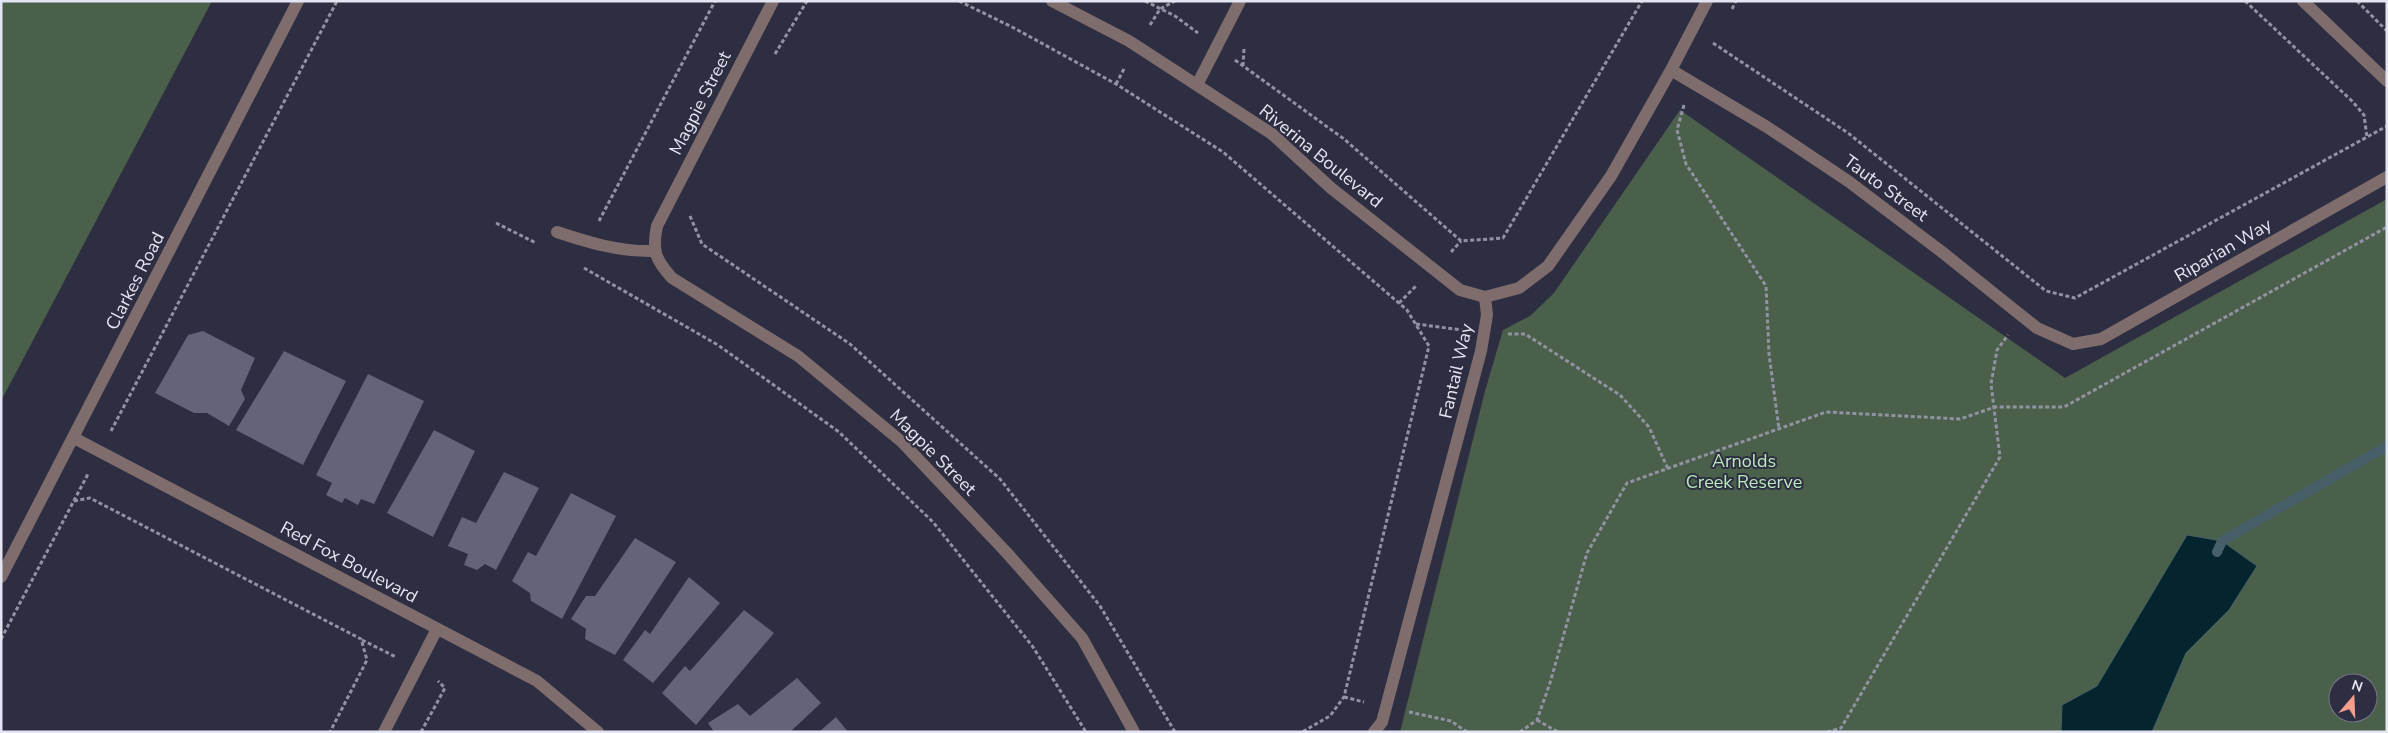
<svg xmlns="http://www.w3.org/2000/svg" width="2388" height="733" font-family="'Nunito Sans',sans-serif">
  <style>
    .green { fill: #4a604a; fill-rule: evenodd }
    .water { fill: #04252d; stroke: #475f68 }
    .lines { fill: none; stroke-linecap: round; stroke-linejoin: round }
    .stream { stroke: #475f68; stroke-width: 10 }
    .building { fill: #63647a }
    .path { stroke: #9192a2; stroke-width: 3; stroke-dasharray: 4 2.5; stroke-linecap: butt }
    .minor { stroke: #7f6d6d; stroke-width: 12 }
    .labels { text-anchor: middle; stroke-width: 4; stroke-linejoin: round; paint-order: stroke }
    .street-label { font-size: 18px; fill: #e4e5f2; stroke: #2e2e42 }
    .park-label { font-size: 18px; fill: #bbeabb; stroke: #2e2e42 }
  </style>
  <rect width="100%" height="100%" fill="#2e2e42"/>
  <g class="green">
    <path d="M 1,1 L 212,1 L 1,401 Z"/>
    <path d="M 1680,110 L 2065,378 L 2387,199 L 2387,732 L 1400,732 L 1485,391 L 1503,330 L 1530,316 L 1554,293 ZM 2338,683 L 2368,683 L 2368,713 L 2338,713 Z"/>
  </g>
  <path class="water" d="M 2187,535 L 2222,541 L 2257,566 L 2229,610 L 2186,653 L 2152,732 L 2061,732 L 2062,705 L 2097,686 Z"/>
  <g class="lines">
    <path class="stream" d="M 2217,552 L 2222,541 L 2387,446"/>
  </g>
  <g class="building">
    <path d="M 203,331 L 255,358 L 241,390 L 245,399 L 229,426 L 207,413 L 194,413 L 155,393 L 188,335 Z"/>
    <path d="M 284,351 L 346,381 L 303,465 L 236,430 Z"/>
    <path d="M 368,374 L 424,401 L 374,504 L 361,499 L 358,505 L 345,498 L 342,503 L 326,495 L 332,483 L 316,475 Z"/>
    <path d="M 434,430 L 475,451 L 433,537 L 387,513 Z"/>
    <path d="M 504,472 L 539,488 L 496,570 L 485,564 L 477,570 L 464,565 L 468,554 L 448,546 L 462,517 L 476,523 Z"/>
    <path d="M 571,493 L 616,516 L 562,619 L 531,601 L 530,593 L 512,581 L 528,552 L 536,556 Z"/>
    <path d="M 635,538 L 676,562 L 615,655 L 585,639 L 586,629 L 571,619 L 586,596 L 595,596 Z"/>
    <path d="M 689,577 L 720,603 L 653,683 L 623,660 L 645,630 L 650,634 Z"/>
    <path d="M 744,610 L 774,633 L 696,725 L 662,693 L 685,666 L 690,671 Z"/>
    <path d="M 797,678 L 821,703 L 790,732 L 714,732 L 708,723 L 738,704 L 750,716 Z"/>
    <path d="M 836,717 L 848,732 L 819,732 Z"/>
  </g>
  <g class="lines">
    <g class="path">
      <path d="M 959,1 L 1014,28 L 1116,84 L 1223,152 L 1407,310 L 1429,346 L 1344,697 L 1330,716 L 1302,732"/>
      <path d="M 1145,1 L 1175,16 L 1198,33"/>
      <path d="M 2245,1 L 2352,101 L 2364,115 L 2367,137"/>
      <path d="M 2357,1 L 2387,31"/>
      <path d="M 1732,9 L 1736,1"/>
      <path d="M 1150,25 L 1160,9 L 1175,1"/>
      <path d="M 1713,43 L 1848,133 L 2046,291 L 2075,298 L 2387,126"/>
      <path d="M 775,54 L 807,1"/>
      <path d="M 1235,60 L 1344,139 L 1461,241 L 1503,238 L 1642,1"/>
      <path d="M 1243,66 L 1244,49"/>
      <path d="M 1116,84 L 1125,67"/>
      <path d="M 1684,105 L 1677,130 L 1686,164 L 1766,286 L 1769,354 L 1779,429"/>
      <path d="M 690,216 L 702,244 L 850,344 L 1000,479 L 1100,606 L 1175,732"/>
      <path d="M 599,221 L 715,1"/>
      <path d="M 496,223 L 536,243"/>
      <path d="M 1451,252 L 1461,241"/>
      <path d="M 584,268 L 718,345 L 839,432 L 933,522 L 1033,647 L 1086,732"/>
      <path d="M 1399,303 L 1416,286"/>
      <path d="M 1416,324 L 1462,330"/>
      <path d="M 1508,334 L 1525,334 L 1620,395 L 1649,427 L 1668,469"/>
      <path d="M 111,431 L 337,1"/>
      <path d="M 74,501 L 90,498 L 361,639 L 367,660 L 330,732"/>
      <path d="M 1,639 L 88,474"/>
      <path d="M 362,640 L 396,657"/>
      <path d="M 1344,697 L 1364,702"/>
      <path d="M 1409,712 L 1451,721 L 1467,732"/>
      <path d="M 1537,720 L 1558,732"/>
      <path d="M 421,732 L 445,688 L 438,681"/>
      <path d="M 1520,732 L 1537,720 L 1550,683 L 1587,553 L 1627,483 L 1826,412 L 1960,419 L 1995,407 L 2064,407 L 2387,227"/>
      <path d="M 1827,732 L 1841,728 L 2000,457 L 1991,384 L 1997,350 L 2008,335"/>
    </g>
    <g class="minor">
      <path d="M 773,1 L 657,226 C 652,251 655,259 672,278 L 798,356 L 902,442 L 1007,553 L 1082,638 L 1134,732"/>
      <path d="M 1052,1 L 1129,41 L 1272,134 L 1331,188 L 1460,290 L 1485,297"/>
      <path d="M 2303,1 L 2387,81"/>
      <path d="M 1671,70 L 1767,127 L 1848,181 L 1942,252 L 2037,328 L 2073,344 L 2101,339 L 2387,177"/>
      <path d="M 1197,85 L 1240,1"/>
      <path d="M 557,232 C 590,243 620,252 655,251"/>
      <path d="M 74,438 L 537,681 L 598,732"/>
      <path d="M 1,577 L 298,1"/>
      <path d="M 384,732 L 437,629"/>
      <path d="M 1374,732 L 1382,722 L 1481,351 L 1487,315 L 1485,297 L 1519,288 L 1548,266 L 1611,176 L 1671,70 L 1707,1"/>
    </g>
  </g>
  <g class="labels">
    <g class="street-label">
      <text transform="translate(700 103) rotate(-63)" y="6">Magpie Street</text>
      <text transform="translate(1321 156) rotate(39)" y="6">Riverina Boulevard</text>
      <text transform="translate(1886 188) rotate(36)" y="6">Tauto Street</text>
      <text transform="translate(2223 250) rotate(-30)" y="6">Riparian Way</text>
      <text transform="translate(135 281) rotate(-63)" y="6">Clarkes Road</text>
      <text transform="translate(1456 371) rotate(-77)" y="6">Fantail Way</text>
      <text transform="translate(933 452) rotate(45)" y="6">Magpie Street</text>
      <text transform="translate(349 562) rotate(28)" y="6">Red Fox Boulevard</text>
    </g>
    <g class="park-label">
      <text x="1744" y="467">Arnolds<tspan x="1744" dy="21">Creek Reserve</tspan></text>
    </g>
  </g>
  <rect width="2388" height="733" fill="none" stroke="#e4e5f2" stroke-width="5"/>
  <g transform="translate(2353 698) rotate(19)"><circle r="24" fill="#2e2e42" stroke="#777788"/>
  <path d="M0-4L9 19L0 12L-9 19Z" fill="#f49d8c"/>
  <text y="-8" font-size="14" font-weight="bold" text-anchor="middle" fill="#e4e5f2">N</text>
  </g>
</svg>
